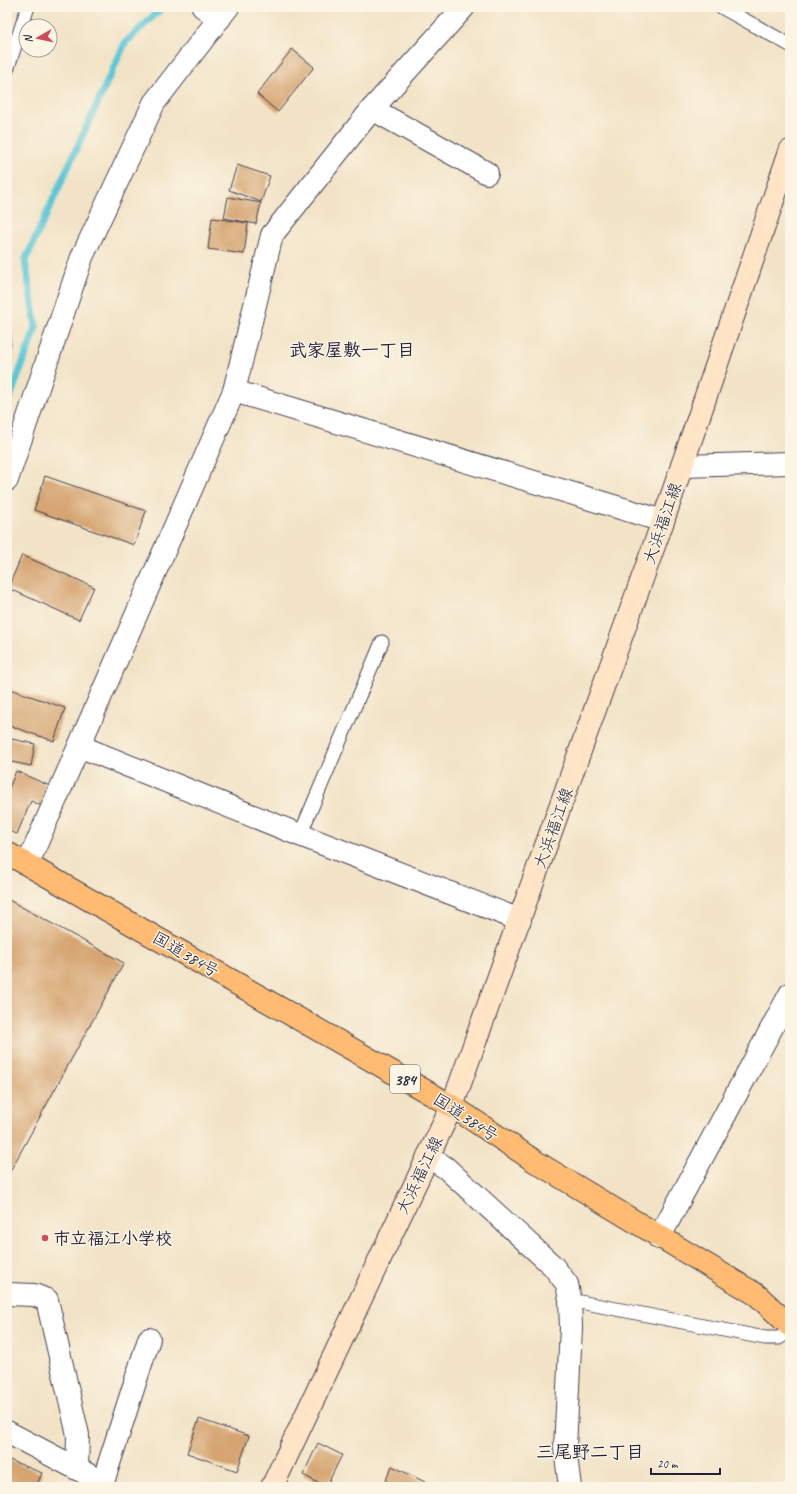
<svg xmlns="http://www.w3.org/2000/svg" width="797" height="1494" font-family="Caveat,'Klee One',sans-serif">
  <style>
    .forest { fill: #68ad73; stroke: #456857 }
    .lines { fill: none; stroke-linecap: round; stroke-linejoin: round }
    .stream { stroke: #5dc7d8; stroke-width: 7 }
    .building { fill: #d5a471 }
    .service-casing { stroke: #413f50; stroke-width: 15 }
    .minor-casing { stroke: #413f50; stroke-width: 24 }
    .tertiary-casing { stroke: #413f50; stroke-width: 24 }
    .secondary-casing { stroke: #413f50; stroke-width: 24 }
    .trunk-casing { stroke: #413f50; stroke-width: 24 }
    .service { stroke: #fff; stroke-width: 13 }
    .minor { stroke: #fff; stroke-width: 22 }
    .tertiary { stroke: #fff; stroke-width: 22 }
    .secondary { stroke: #ffe4c6; stroke-width: 22 }
    .trunk { stroke: #febb71; stroke-width: 22 }
    .poi-dot { fill: #d1495b; stroke: #fcf5e5; stroke-width: 1.5 }
    .labels { text-anchor: middle; stroke-width: 3; stroke-linejoin: round; paint-order: stroke }
    .shield { fill: #fcf5e5; stroke: #63616e; stroke-width: 1 }
    .shield-label { font-size: 16px; font-weight: bold; fill: #22223b }
    .street-label { font-size: 17px; fill: #22223b; stroke: #fcf5e5 }
    .poi-label { font-size: 17px; font-weight: bold; fill: #22223b; stroke: #fcf5e5; text-anchor: start }
    .neighbourhood-label { font-size: 18px; font-weight: bold; fill: #22223b; stroke: #fcf5e5 }
  </style>
  <rect width="100%" height="100%" fill="#fcf5e5"/>
  <filter id="ink" filterUnits="userSpaceOnUse"><feTurbulence type="fractalNoise" baseFrequency=".025" numOctaves="2"/><feDisplacementMap in="SourceGraphic" scale="8" xChannelSelector="R" yChannelSelector="G"/><feConvolveMatrix kernelMatrix="1 2 1 2 8 2 1 2 1" color-interpolation-filters="sRGB"/></filter>
  <filter id="wash" filterUnits="userSpaceOnUse"><feTurbulence type="fractalNoise" baseFrequency=".012" numOctaves="4" result="noise"/><feDisplacementMap in="SourceGraphic" scale="16" xChannelSelector="R" yChannelSelector="G"/><feGaussianBlur stdDeviation="0.9" result="paint"/><feColorMatrix in="noise" values="0 0 0 0 0 0 0 0 0 0 0 0 0 0 0 0 0 1.4 0 .05"/><feComposite in="paint" operator="in"/></filter>
  <g filter="url(#wash)">
    <rect width="100%" height="100%" fill="#f2e3c6"/>
    <path class="forest" d="M 9,320 L 14,347 L 7,368 L 7,321 Z"/>
    <g class="lines">
      <path class="stream" d="M 7,406 L 36,327 L 25,261 L 125,43 L 163,7"/>
    </g>
    <g id="blocks">
      <g class="building">
        <path d="M 292,49 L 314,67 L 278,112 L 257,94 Z"/>
        <path d="M 237,165 L 270,176 L 261,202 L 229,190 Z"/>
        <path d="M 228,197 L 261,203 L 256,224 L 224,218 Z"/>
        <path d="M 212,218 L 248,223 L 244,254 L 208,249 Z"/>
        <path d="M 45,476 L 146,511 L 134,545 L 34,510 Z"/>
        <path d="M 22,555 L 94,587 L 79,620 L 8,588 Z"/>
        <path d="M 7,688 L 65,708 L 54,741 L 7,725 Z"/>
        <path d="M 7,738 L 35,744 L 31,766 L 7,761 Z"/>
        <path d="M 16,771 L 52,787 L 44,807 L 31,801 L 17,834 L 7,830 L 7,793 Z"/>
        <path d="M 7,899 L 124,963 L 7,1177 Z"/>
        <path d="M 199,1419 L 249,1436 L 237,1471 L 187,1453 Z"/>
        <path d="M 318,1443 L 342,1455 L 326,1487 L 303,1475 Z"/>
        <path d="M 7,1459 L 42,1473 L 36,1487 L 7,1487 Z"/>
        <path d="M 392,1466 L 429,1484 L 427,1487 L 383,1487 Z"/>
      </g>
    </g>
  </g>
  <g filter="url(#ink)">
    <use href="#blocks" fill-opacity="0" stroke="#413f50" stroke-width="1"/>
    <g class="lines">
      <g class="service-casing">
        <g id="service">
          <path d="M 721,7 L 790,45"/>
          <path d="M 7,70 L 28,7"/>
          <path d="M 300,835 L 382,642"/>
          <path d="M 570,1300 L 765,1338 L 779,1338 L 790,1331"/>
        </g>
      </g>
      <g class="minor-casing">
        <g id="minor">
          <path d="M 203,7 L 220,18"/>
          <path d="M 372,109 L 487,173"/>
          <path d="M 234,391 L 663,521"/>
          <path d="M 682,466 L 790,463"/>
          <path d="M 79,746 L 300,835 L 520,920"/>
          <path d="M 28,863 L 234,391 L 272,235 L 372,109 L 464,7"/>
          <path d="M 428,1156 L 446,1168 L 553,1266 L 567,1284 L 570,1300 L 571,1328 L 565,1448 L 570,1487"/>
          <path d="M 659,1238 L 790,994"/>
          <path d="M 7,1294 L 34,1295 L 47,1300 L 78,1435 L 77,1469"/>
          <path d="M 7,1432 L 89,1475"/>
          <path d="M 103,1482 L 149,1339"/>
        </g>
      </g>
      <g class="tertiary-casing">
        <path id="tertiary" d="M 7,480 L 82,257 L 154,103 L 228,7"/>
      </g>
      <g class="secondary-casing">
        <path id="secondary" d="M 272,1487 L 452,1106 L 663,521 L 790,151"/>
      </g>
      <g class="trunk-casing">
        <path id="trunk" d="M 7,853 L 452,1106 L 536,1162 L 757,1295 L 790,1326"/>
      </g>
      <use href="#service" class="service"/>
      <use href="#minor" class="minor"/>
      <use href="#tertiary" class="tertiary"/>
      <use href="#secondary" class="secondary"/>
      <use href="#trunk" class="trunk"/>
    </g>
  </g>
  <circle class="poi-dot" cx="45" cy="1238" r="4"/>
  <g class="labels">
    <rect class="shield" x="390" y="1065" width="30" height="28" rx="3"/>
    <g class="shield-label">
      <text x="405" y="1085">384</text>
    </g>
    <g class="street-label">
      <text transform="translate(662 523) rotate(-71)" y="6">大浜福江線</text>
      <text transform="translate(553 828) rotate(-70)" y="6">大浜福江線</text>
      <text transform="translate(186 954) rotate(30)" y="6">国道384号</text>
      <text transform="translate(466 1117) rotate(33)" y="6">国道384号</text>
      <text transform="translate(419 1175) rotate(-64)" y="6">大浜福江線</text>
    </g>
    <g class="poi-label">
      <text x="53" y="1244">市立福江小学校</text>
    </g>
    <g class="neighbourhood-label">
      <text x="352" y="356">武家屋敷一丁目</text>
      <text x="590" y="1458">三尾野二丁目</text>
    </g>
  </g>
  <rect width="797" height="1494" fill="none" stroke="#fcf5e5" stroke-width="24"/>
  <g transform="translate(38 38) rotate(261)"><circle r="19" fill="#fcf5e5" stroke="#a5a1a1"/>
  <path d="M0-3L7 15L0 10L-7 15Z" fill="#d1495b"/>
  <text y="-6" font-size="11" font-weight="bold" text-anchor="middle" fill="#22223b">N</text>
  </g>
  <path d="M651 1468v6h69v-6" fill="none" stroke="#22223b" stroke-width="2"/>
  <text x="657" y="1468" font-size="12" fill="#22223b" stroke="#fcf5e5" stroke-width="3" paint-order="stroke">20 m</text>
</svg>
